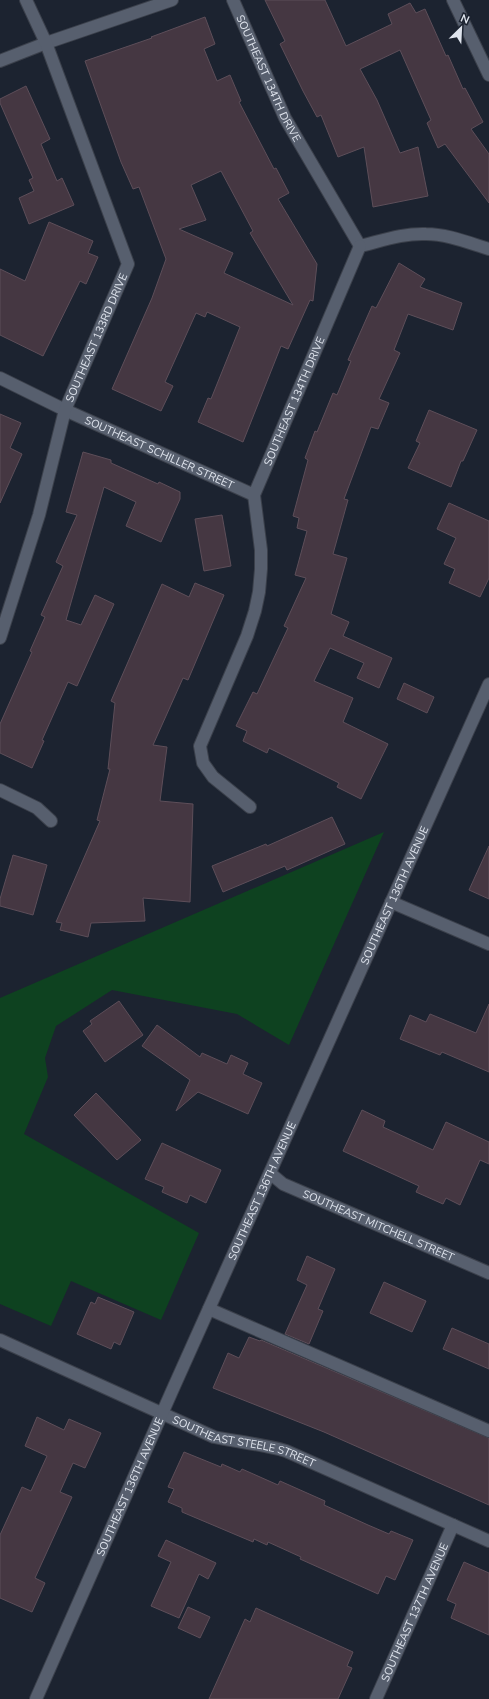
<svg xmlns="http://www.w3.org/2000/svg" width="489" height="1699" font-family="'Nunito Sans',sans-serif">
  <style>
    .green { fill: #0e4220 }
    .building { fill: #453742; stroke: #5d4e59; fill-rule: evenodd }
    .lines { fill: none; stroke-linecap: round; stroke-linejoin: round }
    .minor-casing { stroke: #3b404b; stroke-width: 14 }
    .minor { stroke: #575f6e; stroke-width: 12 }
    .labels { text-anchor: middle; stroke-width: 3.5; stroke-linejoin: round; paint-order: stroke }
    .street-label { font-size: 11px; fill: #dfe4ed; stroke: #1c2330 }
  </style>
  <rect width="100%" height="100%" fill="#1c2330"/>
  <path class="green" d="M 384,832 L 289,1045 L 237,1014 L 112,990 L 56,1026 L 45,1058 L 48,1077 L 24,1134 L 199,1233 L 161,1320 L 71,1281 L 51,1326 L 0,1304 L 0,998 Z"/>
  <g class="building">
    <path d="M 265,0 L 325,0 L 346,46 L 392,24 L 388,14 L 410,3 L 416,13 L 425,9 L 446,56 L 448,55 L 463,89 L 465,88 L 483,122 L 471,129 L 489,154 L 489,203 L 445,144 L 438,148 L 427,123 L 431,120 L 400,50 L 360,69 L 377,100 L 400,153 L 418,147 L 428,196 L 373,207 L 364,147 L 338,157 L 321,115 L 317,117 L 303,91 L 280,44 L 285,41 Z"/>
    <path d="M 205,17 L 215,44 L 204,49 L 217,81 L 230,75 L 241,101 L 239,102 L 274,169 L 276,168 L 289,193 L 278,199 L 317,264 L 313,301 L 310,300 L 288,349 L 281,346 L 243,442 L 198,422 L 208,398 L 211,399 L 240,327 L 207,312 L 205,317 L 196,313 L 165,382 L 173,386 L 161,411 L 112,389 L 152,298 L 166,259 L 139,187 L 133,189 L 121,162 L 85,61 L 152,38 L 151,37 ZM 221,171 L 253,231 L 250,233 L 293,305 L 224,273 L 233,253 L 179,229 L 206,220 L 191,185 Z"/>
    <path d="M 26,86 L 50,139 L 41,144 L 57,181 L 62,178 L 74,205 L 29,224 L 19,198 L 34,191 L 29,180 L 33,178 L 0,103 L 0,99 Z"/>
    <path d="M 49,222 L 93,241 L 88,253 L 98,257 L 86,284 L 80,281 L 43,356 L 0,335 L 0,269 L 25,281 Z"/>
    <path d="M 399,263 L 425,279 L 420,287 L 462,303 L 453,330 L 408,314 L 394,350 L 400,353 L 379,399 L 389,403 L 378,429 L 371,427 L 344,499 L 348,500 L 333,554 L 347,558 L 331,614 L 349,622 L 343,636 L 392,658 L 379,688 L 357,678 L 364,663 L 330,648 L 314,681 L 353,698 L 343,722 L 388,744 L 361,799 L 337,787 L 339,783 L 269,748 L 267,753 L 243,741 L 247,731 L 236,726 L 253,692 L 257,694 L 288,628 L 284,626 L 306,578 L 295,575 L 307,531 L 297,528 L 299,518 L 293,516 L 308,460 L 305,458 L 315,431 L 317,432 L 333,393 L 337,395 L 351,361 L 348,360 L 372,306 L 376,308 Z"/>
    <path d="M 429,410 L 477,430 L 463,461 L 461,461 L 451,487 L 408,468 L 420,443 L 416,441 Z"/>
    <path d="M 0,414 L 21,423 L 10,448 L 22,454 L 0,503 Z"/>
    <path d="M 83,452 L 111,460 L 111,463 L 158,484 L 159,482 L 180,492 L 180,499 L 161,542 L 126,526 L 136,502 L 104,487 L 66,620 L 81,625 L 95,595 L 114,604 L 77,686 L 68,682 L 42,740 L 44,741 L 32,768 L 0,753 L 0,724 L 32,652 L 30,651 L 45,617 L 41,615 L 63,566 L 56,562 L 77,515 L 66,512 Z"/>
    <path d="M 449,503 L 489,521 L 489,578 L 480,597 L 449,583 L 455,569 L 444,564 L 456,538 L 437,529 Z"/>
    <path d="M 222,515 L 231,566 L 204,571 L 195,519 Z"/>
    <path d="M 195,583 L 224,595 L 188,680 L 183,678 L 153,745 L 167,747 L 160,801 L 193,804 L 190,902 L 143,898 L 145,921 L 91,923 L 88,937 L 60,930 L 62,923 L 56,922 L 100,821 L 97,820 L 110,769 L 108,769 L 115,703 L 111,701 L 162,584 L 189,597 Z"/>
    <path d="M 404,683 L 434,697 L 427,713 L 397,699 Z"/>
    <path d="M 332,817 L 345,844 L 287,870 L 285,866 L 223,892 L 212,866 L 266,844 L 267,846 Z"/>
    <path d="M 489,846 L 489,899 L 469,890 Z"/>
    <path d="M 13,855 L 47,865 L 33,915 L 0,906 L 0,899 Z"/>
    <path d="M 119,1001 L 143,1035 L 105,1062 L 83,1031 L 92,1024 L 90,1021 Z"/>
    <path d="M 489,1004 L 489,1072 L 442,1052 L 440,1055 L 400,1039 L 410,1015 L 426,1022 L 430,1014 L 476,1033 Z"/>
    <path d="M 157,1025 L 200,1057 L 202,1053 L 227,1064 L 231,1055 L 248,1063 L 243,1074 L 262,1083 L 248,1114 L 198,1092 L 176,1111 L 190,1080 L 142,1046 Z"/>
    <path d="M 96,1093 L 141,1140 L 117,1160 L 74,1115 Z"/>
    <path d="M 362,1110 L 385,1121 L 383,1127 L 433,1150 L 446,1122 L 489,1142 L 489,1164 L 480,1160 L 460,1205 L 446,1198 L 443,1204 L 416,1192 L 419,1186 L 343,1151 Z"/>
    <path d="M 162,1143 L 221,1170 L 206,1203 L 190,1195 L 187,1203 L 162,1192 L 164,1187 L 145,1179 Z"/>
    <path d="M 307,1256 L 335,1269 L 318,1309 L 323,1311 L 309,1344 L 285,1334 L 307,1285 L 297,1280 Z"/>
    <path d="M 384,1282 L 426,1301 L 412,1332 L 370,1313 Z"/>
    <path d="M 98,1297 L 134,1312 L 120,1345 L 114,1342 L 111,1349 L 77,1334 L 91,1302 L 95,1304 Z"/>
    <path d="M 452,1328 L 489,1344 L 489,1369 L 443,1349 Z"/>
    <path d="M 249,1337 L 260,1341 L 261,1340 L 489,1438 L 489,1505 L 324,1432 L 213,1388 L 228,1353 L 239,1358 Z"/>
    <path d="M 37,1417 L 64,1430 L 69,1419 L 101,1433 L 85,1468 L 73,1463 L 60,1492 L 72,1497 L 35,1578 L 45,1583 L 32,1612 L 0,1598 L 0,1535 L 22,1487 L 31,1491 L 47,1456 L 25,1446 Z"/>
    <path d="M 184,1452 L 221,1467 L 222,1464 L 240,1472 L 242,1469 L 278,1485 L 280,1481 L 325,1501 L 324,1505 L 368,1525 L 389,1534 L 391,1531 L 413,1540 L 395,1580 L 386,1576 L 378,1594 L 300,1559 L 301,1557 L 268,1542 L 267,1545 L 254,1539 L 253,1542 L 182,1512 L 182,1508 L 168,1502 L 174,1489 L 168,1487 Z"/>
    <path d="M 166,1540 L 216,1563 L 208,1579 L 199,1574 L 179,1618 L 151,1606 L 171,1562 L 158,1556 Z"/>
    <path d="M 464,1562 L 489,1573 L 489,1635 L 451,1618 L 456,1604 L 447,1600 Z"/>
    <path d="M 188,1607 L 210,1617 L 200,1638 L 178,1628 Z"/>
    <path d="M 256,1608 L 353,1652 L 347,1666 L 352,1668 L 338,1699 L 209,1699 L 245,1619 L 250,1622 Z"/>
  </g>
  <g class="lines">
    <g class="minor-casing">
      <g id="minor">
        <path id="s1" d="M 233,0 L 285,118 L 360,246"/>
        <path d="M 453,0 L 489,75"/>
        <path d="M 0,61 L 46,43 L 172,0"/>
        <path d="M 360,246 C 381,241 404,233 426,234 C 447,234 469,243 489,249"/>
        <path id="s2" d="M 0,378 L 65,410 L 254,495"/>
        <path id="s3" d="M 0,638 L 39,515 L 65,410 L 128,264 L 46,43 L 26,0"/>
        <path d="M 0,790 L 37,808 L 51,821"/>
        <path id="s4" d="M 250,807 L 213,777 L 203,763 L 200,746 L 247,636 L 255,611 L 259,592 L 261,569 L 261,550 L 254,495 L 360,246"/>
        <path d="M 391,902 L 489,944"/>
        <path id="s5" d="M 270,1173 L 283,1184 L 489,1273"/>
        <path d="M 209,1309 L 489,1431"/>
        <path id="s6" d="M 0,1340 L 214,1437 C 238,1442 262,1444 286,1451 L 489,1541"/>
        <path id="s7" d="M 36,1699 L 172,1391 L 489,684"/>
        <path id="s8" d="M 376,1699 L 453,1525"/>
      </g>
    </g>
    <use href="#minor" class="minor"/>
  </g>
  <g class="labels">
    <g class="street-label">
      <text dy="4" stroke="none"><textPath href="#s1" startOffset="86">SOUTHEAST 134TH DRIVE</textPath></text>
      <text dy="4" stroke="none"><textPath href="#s3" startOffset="316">SOUTHEAST 133RD DRIVE</textPath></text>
      <text dy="4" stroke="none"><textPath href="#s4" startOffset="447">SOUTHEAST 134TH DRIVE</textPath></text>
      <text dy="4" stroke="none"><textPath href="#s2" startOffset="176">SOUTHEAST SCHILLER STREET</textPath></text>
      <text dy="4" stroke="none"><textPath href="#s7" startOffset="880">SOUTHEAST 136TH AVENUE</textPath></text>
      <text dy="4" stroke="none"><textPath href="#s7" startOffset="556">SOUTHEAST 136TH AVENUE</textPath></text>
      <text dy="4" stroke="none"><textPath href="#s5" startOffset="121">SOUTHEAST MITCHELL STREET</textPath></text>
      <text dy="4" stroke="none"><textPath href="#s6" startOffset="265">SOUTHEAST STEELE STREET</textPath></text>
      <text dy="4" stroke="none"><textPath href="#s7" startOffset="232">SOUTHEAST 136TH AVENUE</textPath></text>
      <text dy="4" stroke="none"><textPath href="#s8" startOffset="95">SOUTHEAST 137TH AVENUE</textPath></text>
    </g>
  </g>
  <g transform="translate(461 28) rotate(24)" stroke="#1c2330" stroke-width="3" paint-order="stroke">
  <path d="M0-3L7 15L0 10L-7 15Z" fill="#dfe4ed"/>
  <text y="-6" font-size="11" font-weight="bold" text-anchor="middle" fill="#dfe4ed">N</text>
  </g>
</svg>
